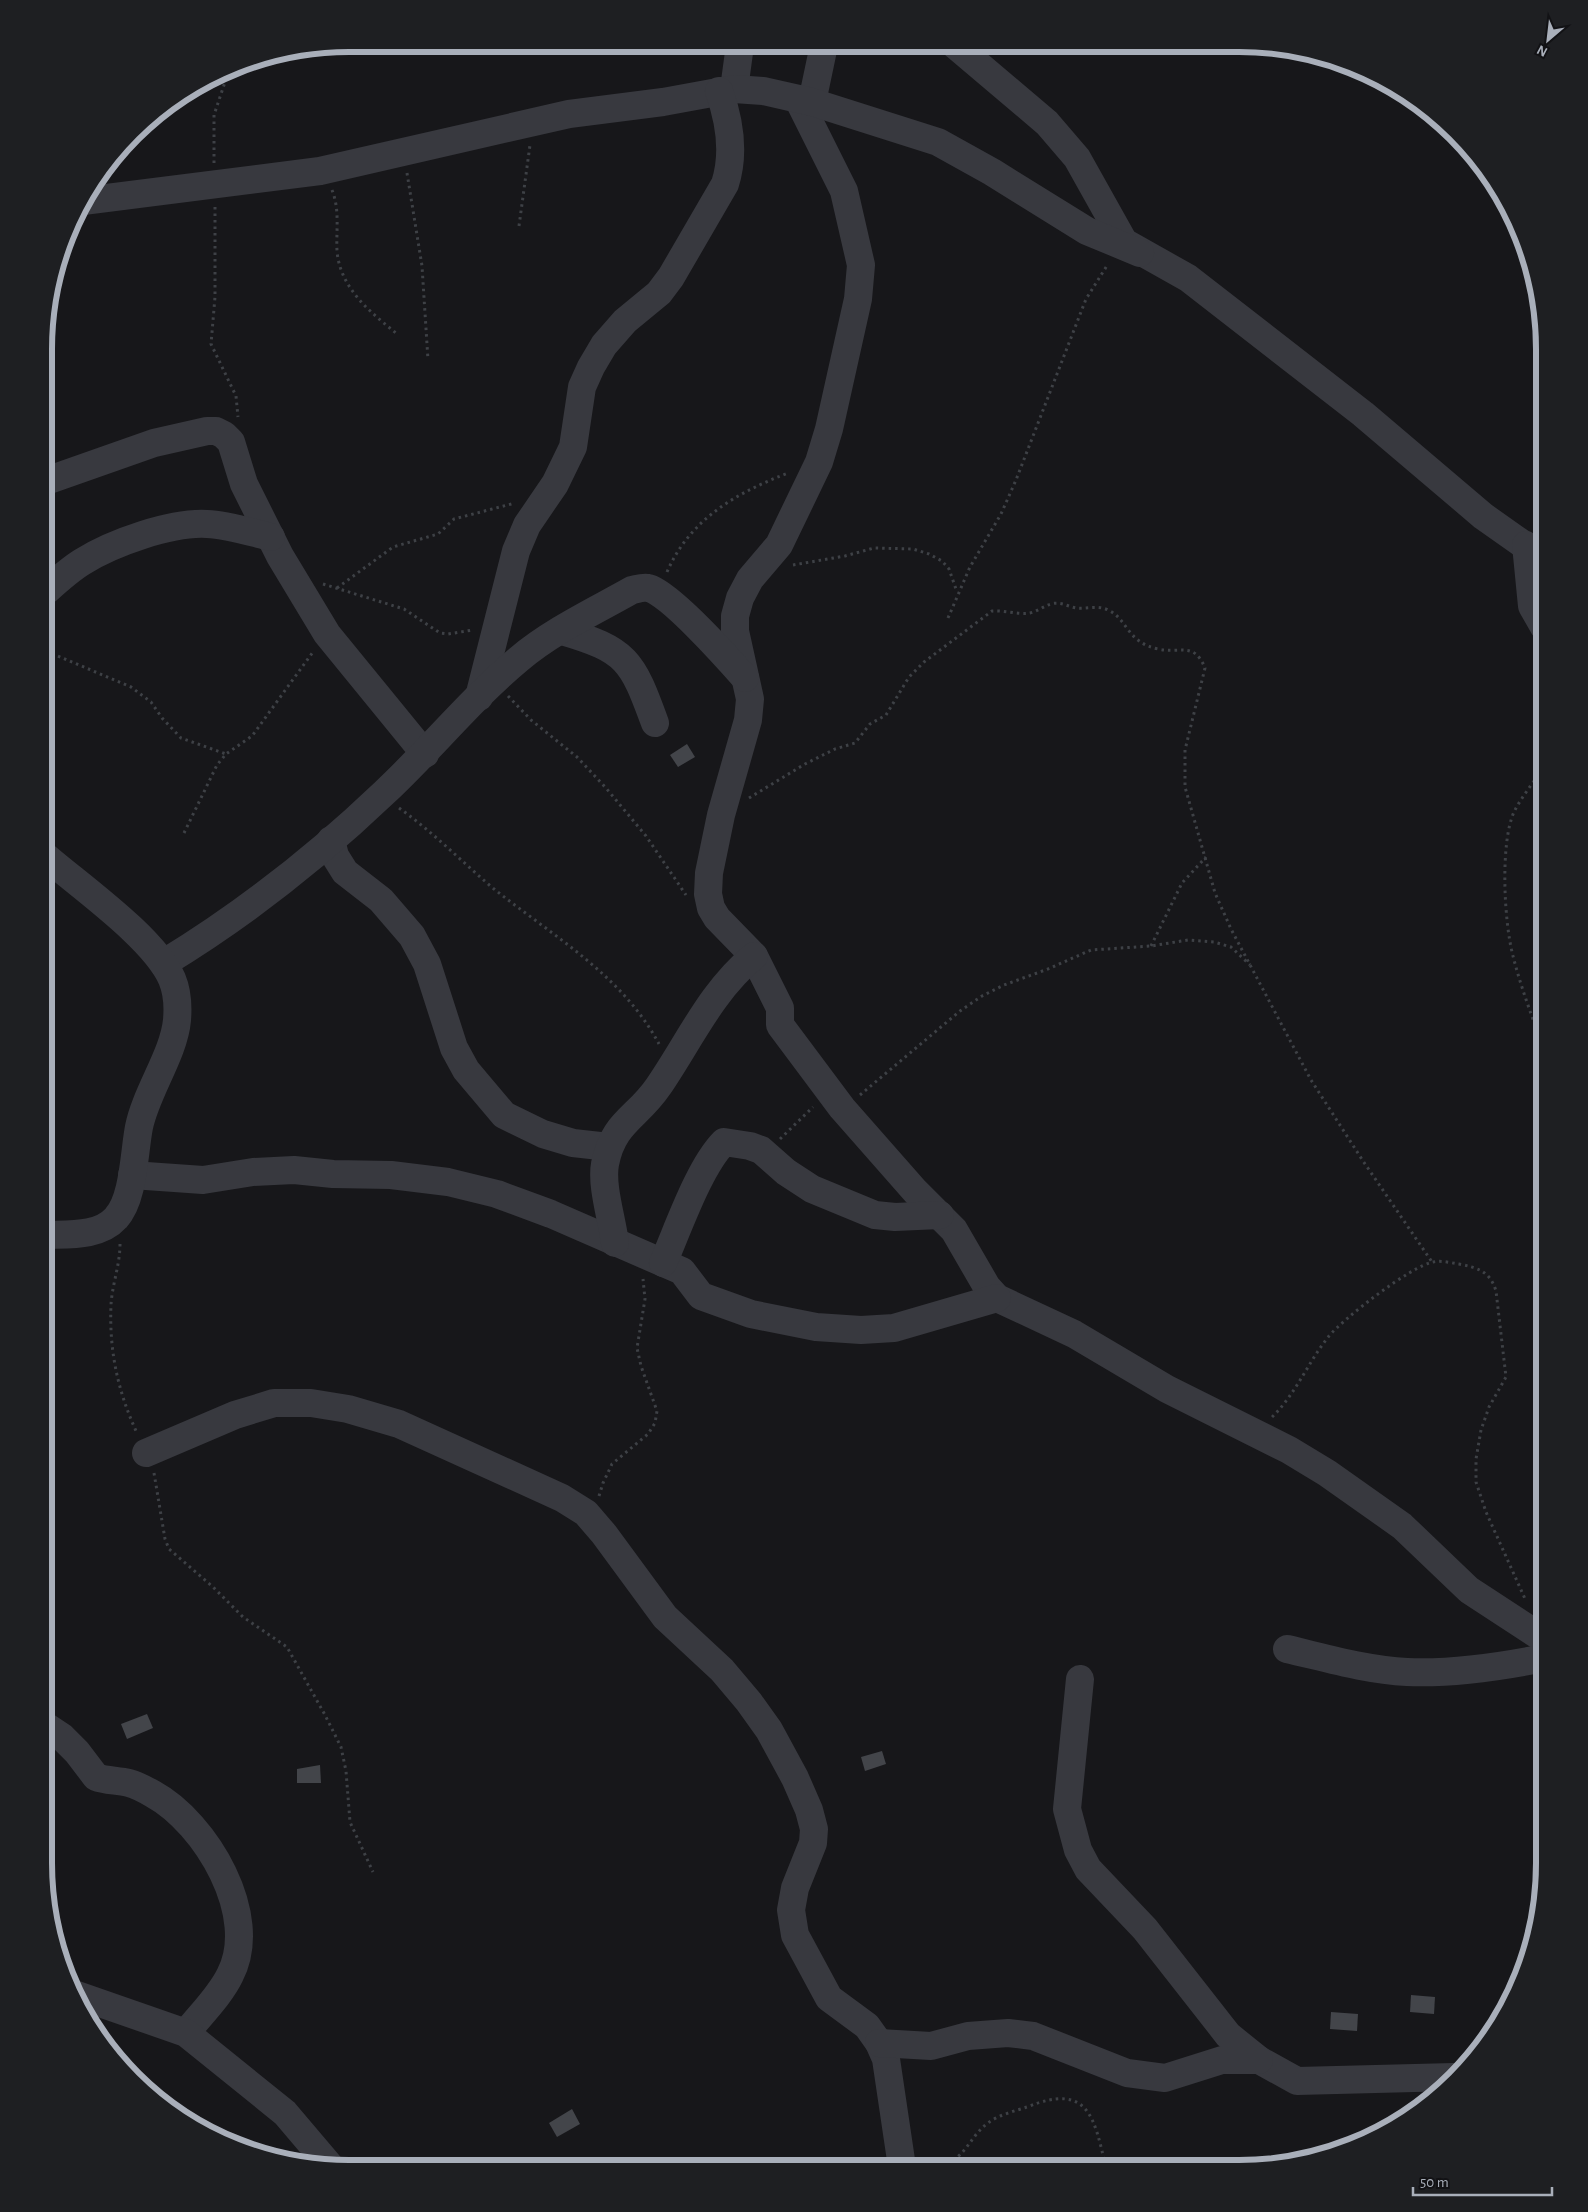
<svg xmlns="http://www.w3.org/2000/svg" width="1588" height="2212" font-family="'Alegreya Sans',sans-serif">
  <style>
    .building { fill: #43454a }
    .lines { fill: none; stroke-linecap: round; stroke-linejoin: round }
    .path { stroke: #3e4146; stroke-width: 3; stroke-dasharray: 2.5 4; stroke-linecap: butt }
    .minor { stroke: #38393f; stroke-width: 28 }
    .rim { fill: none; stroke: #a9afba; stroke-width: 6 }
  </style>
  <rect width="100%" height="100%" fill="#17171a"/>
  <g class="building">
    <path d="M 687,744 L 695,757 L 678,767 L 670,755 Z"/>
    <path d="M 147,1714 L 153,1728 L 127,1739 L 121,1724 Z"/>
    <path d="M 882,1751 L 886,1764 L 865,1771 L 861,1757 Z"/>
    <path d="M 320,1765 L 321,1783 L 297,1783 L 297,1769 Z"/>
    <path d="M 1411,1995 L 1435,1997 L 1434,2014 L 1410,2012 Z"/>
    <path d="M 1331,2012 L 1358,2014 L 1357,2031 L 1330,2029 Z"/>
    <path d="M 572,2109 L 580,2124 L 557,2137 L 549,2123 Z"/>
  </g>
  <g class="lines">
    <g class="path">
      <path d="M 214,163 L 214,115 L 228,73"/>
      <path d="M 407,173 L 422,266 L 428,360"/>
      <path d="M 332,190 C 340,210 336,230 337,251 C 340,288 370,312 396,333"/>
      <path d="M 215,207 L 215,297 L 211,344 L 236,396 L 238,417"/>
      <path d="M 519,226 L 530,145"/>
      <path d="M 793,565 L 845,556 L 874,548 L 913,549 L 929,554 L 942,561 L 949,569 L 957,592"/>
      <path d="M 667,572 C 690,519 736,493 788,473"/>
      <path d="M 323,584 L 404,609 L 440,633 L 448,634 L 473,630"/>
      <path d="M 337,588 L 393,547 L 438,534 L 454,519 L 515,503"/>
      <path d="M 948,618 L 970,567 L 1001,514 L 1016,480 L 1086,299 L 1108,264"/>
      <path d="M 46,651 L 131,687 L 151,702 L 162,718 L 181,738 L 226,754"/>
      <path d="M 508,696 L 531,720 L 577,757 L 606,788 L 646,836 L 686,895"/>
      <path d="M 749,798 L 805,764 L 835,749 L 855,743 L 870,724 L 886,715 L 909,677 L 924,662 L 992,611 C 1004,610 1019,615 1030,613 C 1038,611 1044,606 1051,604 C 1061,601 1068,607 1077,608 C 1087,609 1098,605 1108,610 C 1128,619 1126,642 1158,649 C 1180,654 1194,641 1205,668 L 1185,750 L 1185,787 L 1215,893 L 1231,929 L 1311,1080 L 1363,1161 L 1432,1262"/>
      <path d="M 399,808 C 433,832 462,862 494,889 C 553,936 623,976 659,1044"/>
      <path d="M 184,833 L 217,765 L 226,754 L 252,736 L 313,652"/>
      <path d="M 1151,946 L 1182,883 L 1206,857"/>
      <path d="M 1544,1050 C 1533,1019 1521,988 1513,956 C 1504,922 1500,843 1514,812 C 1522,796 1534,782 1544,767"/>
      <path d="M 860,1095 L 960,1011 L 982,996 L 1004,985 L 1048,969 L 1091,950 L 1151,946 L 1188,940 L 1214,942 L 1231,947 L 1250,965"/>
      <path d="M 780,1139 L 813,1107"/>
      <path d="M 120,1244 C 120,1265 112,1285 111,1305 C 109,1351 118,1392 137,1433"/>
      <path d="M 1272,1417 C 1296,1394 1308,1362 1329,1336 C 1344,1318 1411,1266 1433,1262 C 1442,1260 1451,1263 1459,1264 C 1478,1268 1490,1271 1496,1291 L 1506,1377 L 1489,1407 L 1481,1430 L 1476,1459 L 1476,1482 L 1486,1512 L 1526,1601"/>
      <path d="M 154,1473 L 165,1539 L 169,1549 L 213,1587 L 243,1617 L 287,1647 L 325,1715 L 341,1747 L 346,1771 L 350,1822 L 373,1872"/>
      <path d="M 599,1496 L 603,1483 L 612,1464 L 648,1434 L 655,1423 L 657,1411 L 641,1366 L 637,1348 L 645,1299 L 643,1279"/>
      <path d="M 942,2167 C 969,2154 969,2137 988,2123 C 998,2115 1015,2111 1027,2107 C 1089,2082 1094,2117 1106,2168"/>
    </g>
    <g class="minor">
      <path d="M 955,45 L 1047,123 L 1077,158 L 1124,242 L 1188,278 L 1363,414 L 1483,516 L 1544,559"/>
      <path d="M 734,89 L 740,45"/>
      <path d="M 798,99 L 844,191 L 861,265 L 858,299 L 829,429 L 819,462 L 779,545 L 750,579 L 740,598 L 735,616 L 735,631 L 750,699 L 748,720 L 721,815 L 709,873 L 708,894 L 711,908 L 717,918 L 754,956 L 780,1008 L 780,1025 L 842,1108 L 915,1191 L 954,1230 L 987,1287 L 997,1298 L 1074,1334 L 1167,1389 L 1289,1450 L 1327,1473 L 1402,1526 L 1469,1590 L 1544,1639"/>
      <path d="M 812,102 L 824,45"/>
      <path d="M 83,201 L 320,171 L 569,114 L 663,102 L 734,89 L 763,91 L 812,102 L 938,142 L 992,172 L 1087,231 L 1140,253"/>
      <path d="M 46,481 L 154,443 L 207,431 L 216,431 L 224,435 L 231,442 L 244,484 L 280,556 L 327,634 L 425,754"/>
      <path d="M 1526,545 L 1532,606 L 1544,627"/>
      <path d="M 46,591 C 57,581 69,570 82,562 C 112,543 171,522 207,524 C 228,525 250,532 271,537"/>
      <path d="M 562,631 C 627,650 632,660 655,723"/>
      <path d="M 479,697 L 516,551 L 527,525 L 555,484 L 573,447 L 582,387 L 591,367 L 604,345 L 625,321 L 659,293 L 671,277 L 725,184 C 735,153 730,122 719,91"/>
      <path d="M 331,840 L 335,856 L 345,872 L 381,900 L 412,936 L 427,964 L 454,1048 L 466,1070 L 504,1115 L 543,1134 L 573,1143 L 609,1147"/>
      <path d="M 164,963 C 243,915 318,856 385,792 C 431,749 471,699 519,659 C 552,631 595,611 632,590 C 637,589 643,587 648,588 C 667,590 730,661 745,678"/>
      <path d="M 132,1175 L 203,1180 L 253,1172 L 294,1170 L 333,1174 L 391,1175 L 448,1182 L 497,1194 L 551,1214 L 682,1271 L 701,1296 L 751,1314 L 816,1327 L 861,1330 L 894,1328 L 997,1298"/>
      <path d="M 45,1235 C 68,1234 99,1237 116,1218 C 134,1199 134,1152 139,1127 C 146,1092 174,1054 177,1020 C 178,1008 177,991 172,979 C 154,938 81,887 45,856"/>
      <path d="M 615,1243 C 612,1219 601,1186 605,1164 C 613,1122 637,1118 658,1087 C 689,1042 711,991 754,956"/>
      <path d="M 663,1263 C 678,1229 699,1167 724,1142 L 750,1146 L 761,1150 L 786,1172 L 812,1189 L 875,1215 L 895,1217 L 940,1215"/>
      <path d="M 146,1453 L 235,1415 L 274,1403 L 311,1403 L 348,1409 L 399,1424 L 562,1498 L 586,1513 L 604,1534 L 665,1617 L 722,1670 L 749,1702 L 769,1730 L 795,1778 L 809,1810 L 814,1829 L 813,1843 L 795,1888 L 791,1910 L 795,1935 L 829,1998 L 867,2026 L 879,2043 L 886,2059 L 902,2167"/>
      <path d="M 1287,1649 C 1326,1658 1366,1670 1407,1672 C 1453,1674 1499,1667 1544,1658"/>
      <path d="M 1080,1679 L 1067,1809 L 1078,1850 L 1088,1869 L 1145,1929 L 1228,2035 L 1259,2060 L 1297,2081 L 1454,2077"/>
      <path d="M 44,1725 L 62,1737 L 77,1752 L 96,1777 C 106,1781 118,1780 129,1783 C 137,1785 146,1790 153,1794 C 206,1823 261,1916 230,1975 C 220,1996 200,2015 186,2033"/>
      <path d="M 74,1994 L 186,2033 L 285,2113 L 330,2166"/>
      <path d="M 879,2043 L 931,2046 L 968,2036 L 1008,2033 L 1033,2036 L 1127,2073 L 1165,2078 L 1222,2060 L 1259,2060"/>
    </g>
  </g>
  <path d="M0 0H1588V2212H0ZM349 52H1239A297 297 0 0 1 1536 349V1863A297 297 0 0 1 1239 2160H349A297 297 0 0 1 52 1863V349A297 297 0 0 1 349 52Z" fill="#1e1f22" fill-rule="evenodd"/>
  <path class="rim" d="M349 52H1239A297 297 0 0 1 1536 349V1863A297 297 0 0 1 1239 2160H349A297 297 0 0 1 52 1863V349A297 297 0 0 1 349 52Z"/>
  <g transform="translate(1548 40) rotate(208)" stroke="#121215" stroke-width="4" paint-order="stroke">
  <path d="M0-4L9 19L0 12L-9 19Z" fill="#a9afba"/>
  <text y="-8" font-size="14" font-weight="bold" text-anchor="middle" fill="#a9afba">N</text>
  </g>
  <path d="M1413 2187v8h139v-8" fill="none" stroke="#a9afba" stroke-width="2.5"/>
  <text x="1420" y="2187" font-size="15" fill="#a9afba" stroke="#121215" stroke-width="4" paint-order="stroke">50 m</text>
</svg>
